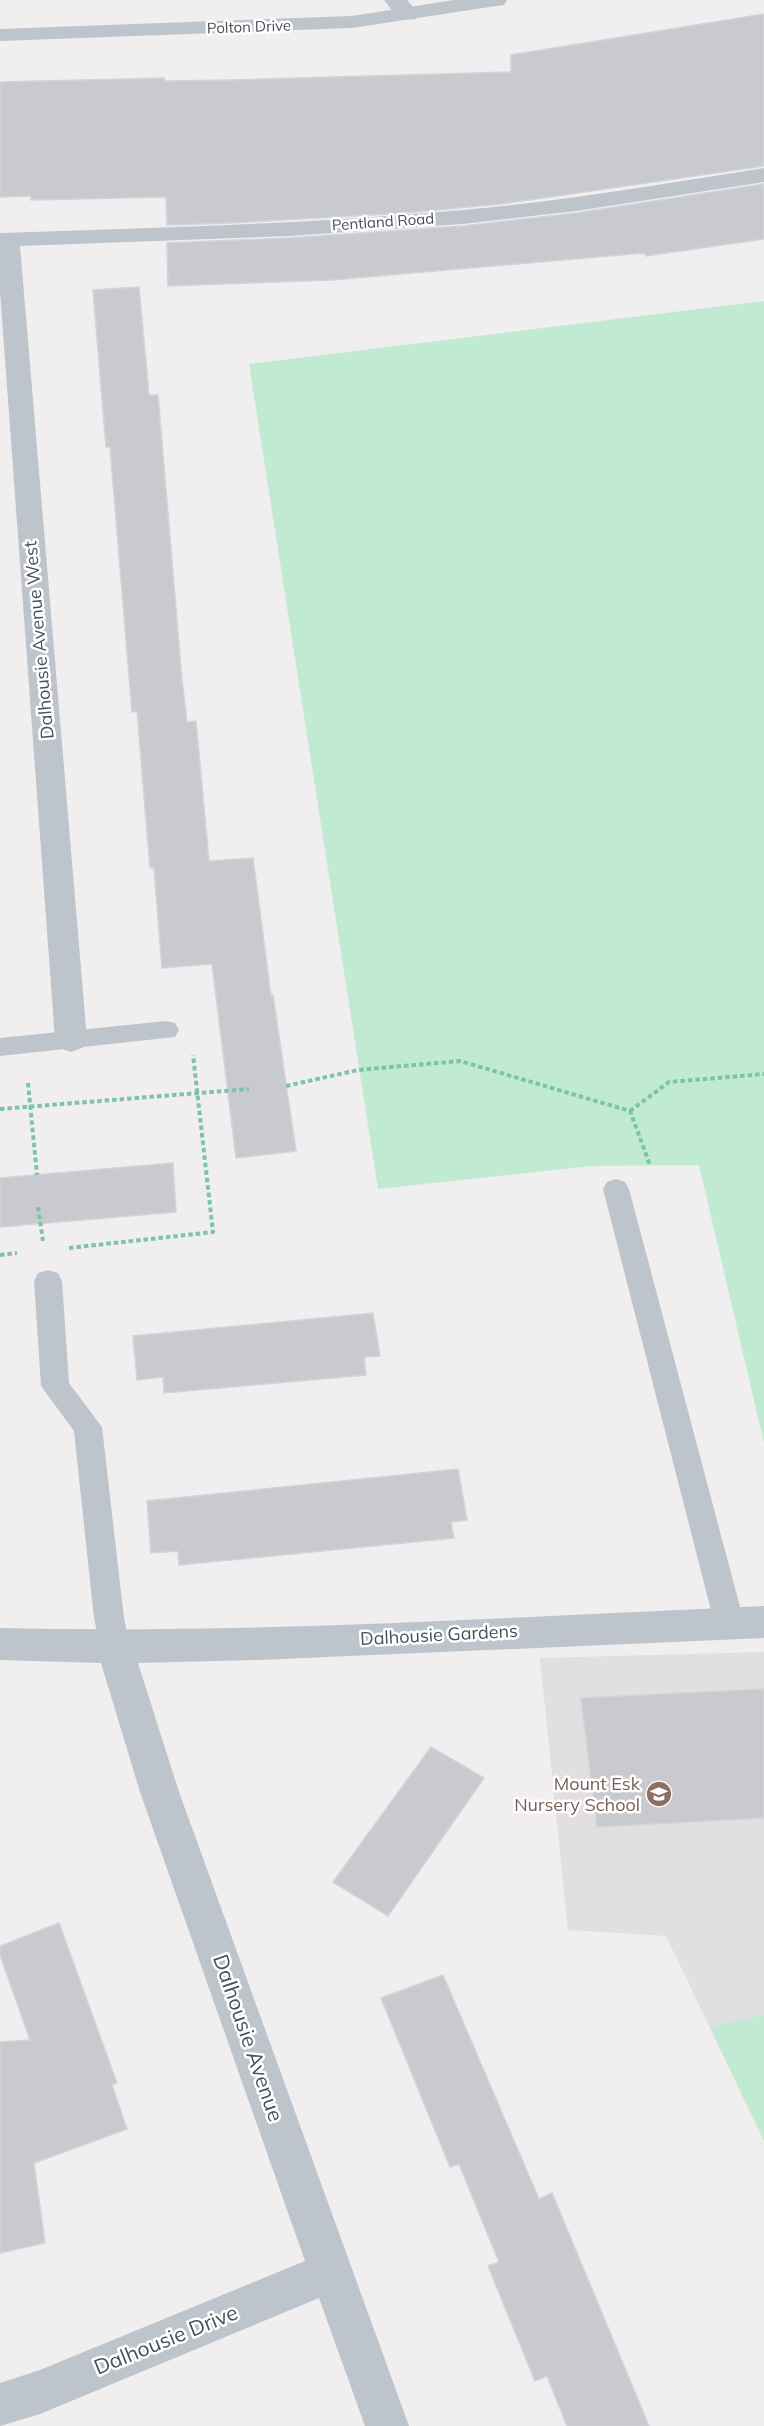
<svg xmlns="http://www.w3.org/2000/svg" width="764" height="2426" font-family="Mulish,sans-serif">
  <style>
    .education { fill: #e1dfdf }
    .green { fill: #c0ead2 }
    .building { fill: #c9cad0; stroke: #d2d4d9; stroke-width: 1.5 }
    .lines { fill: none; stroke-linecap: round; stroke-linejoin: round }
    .path { stroke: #7cc4a3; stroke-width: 4; stroke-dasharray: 4.5 3; stroke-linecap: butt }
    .service { fill: #bec4cb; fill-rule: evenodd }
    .minor { fill: #bec4cb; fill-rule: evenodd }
    .tertiary { fill: #bec4cb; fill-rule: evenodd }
    .labels { text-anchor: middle; stroke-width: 5; stroke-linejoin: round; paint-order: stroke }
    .far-street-label { font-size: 15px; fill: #485059; stroke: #fff }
    .street-label { font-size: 18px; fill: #485059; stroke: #fff }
    .education-label { font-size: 18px; fill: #785e54; stroke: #fff; text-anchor: end }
    .near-street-label { font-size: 21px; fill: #485059; stroke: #fff }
  </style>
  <rect width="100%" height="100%" fill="#f0eeee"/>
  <path class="education" d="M 764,1652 L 764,2141 L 666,1936 L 568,1930 L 540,1658 Z"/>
  <g class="green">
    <path d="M 764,301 L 764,1443 L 699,1165 L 591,1166 L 378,1189 L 249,364 Z"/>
    <path d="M 764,2015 L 764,2141 L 710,2027 Z"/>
  </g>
  <g class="building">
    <path d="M 764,14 L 764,166 L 501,204 L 405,213 L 231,223 L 167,225 L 166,197 L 31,200 L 31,196 L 0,197 L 0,82 L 164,78 L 164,81 L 230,80 L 511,72 L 511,55 Z"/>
    <path d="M 764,184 L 764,239 L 646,256 L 644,253 L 332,280 L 168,286 L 167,243 L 289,238 L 463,226 L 576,213 Z"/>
    <path d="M 139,287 L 149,395 L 158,395 L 182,680 L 187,722 L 196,721 L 209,861 L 253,858 L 271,996 L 273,995 L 296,1151 L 236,1158 L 212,964 L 162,968 L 154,868 L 150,868 L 137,711 L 132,712 L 110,447 L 106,447 L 93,290 Z"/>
    <path d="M 173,1163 L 176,1212 L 0,1227 L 0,1178 Z"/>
    <path d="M 373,1313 L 380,1356 L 364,1357 L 366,1375 L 164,1393 L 163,1377 L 137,1380 L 133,1336 Z"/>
    <path d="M 458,1469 L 467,1520 L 451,1522 L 454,1538 L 179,1565 L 178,1551 L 151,1553 L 147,1501 Z"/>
    <path d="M 764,1689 L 764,1818 L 597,1827 L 581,1698 Z"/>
    <path d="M 431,1747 L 484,1778 L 388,1916 L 333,1882 Z"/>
    <path d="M 59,1923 L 117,2083 L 112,2085 L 127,2129 L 34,2163 L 45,2243 L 0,2253 L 0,2042 L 30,2040 L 0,1955 L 0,1946 Z"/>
    <path d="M 443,1975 L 539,2199 L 552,2193 L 649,2426 L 567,2426 L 547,2376 L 535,2381 L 488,2266 L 499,2262 L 459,2164 L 450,2167 L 381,1998 Z"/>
  </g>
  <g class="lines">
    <g class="path">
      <path d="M 28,1083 L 37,1175"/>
      <path d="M 286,1086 L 358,1070 L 460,1061 L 630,1111 L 650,1165"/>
      <path d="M 0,1109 L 249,1089"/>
      <path d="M 630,1111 L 669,1082 L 764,1074"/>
      <path d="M 38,1207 L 43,1241"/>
      <path d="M 69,1248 L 213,1232 L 193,1055"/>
      <path d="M 0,1255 L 17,1253"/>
    </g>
    <g class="service">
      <path d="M 166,1021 L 175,1023 L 179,1030 L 175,1037 L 0,1056 L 0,1038 Z"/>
      <path d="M 616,1179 L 625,1182 L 629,1189 L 744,1622 L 740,1631 L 729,1635 L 718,1631 L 714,1622 L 603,1189 L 607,1182 Z"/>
      <path d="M 48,1270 L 58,1273 L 62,1281 L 69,1383 L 102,1427 L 124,1618 L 130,1647 L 126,1656 L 115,1660 L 104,1656 L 100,1647 L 94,1618 L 74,1431 L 41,1386 L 34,1281 L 38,1273 Z"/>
    </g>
    <g class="minor">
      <path d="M 384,0 L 407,0 L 419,14 L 416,19 C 400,22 393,12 384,0 Z"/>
      <path d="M 764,168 L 764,182 L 576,211 L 463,224 L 289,236 L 20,246 L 87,1040 L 82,1048 L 71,1052 L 60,1048 L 55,1040 L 0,291 L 0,233 C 154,228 309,224 463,210 C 564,201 664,184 764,168 Z"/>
      <path d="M 764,1606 L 764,1638 L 258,1660 L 138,1663 L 179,1792 L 409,2426 L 365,2426 L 319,2298 L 40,2414 L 0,2426 L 0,2383 L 40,2370 L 305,2261 L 140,1792 L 101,1663 L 0,1660 L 0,1628 C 255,1634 510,1617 764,1606 Z"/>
    </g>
    <path class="tertiary" d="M 454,0 L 507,0 L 504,5 L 496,6 L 352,28 L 0,41 L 0,29 L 352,16 Z"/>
  </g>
  <defs>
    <g id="school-disc" transform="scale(1.35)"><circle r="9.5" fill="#8d6e63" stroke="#fff"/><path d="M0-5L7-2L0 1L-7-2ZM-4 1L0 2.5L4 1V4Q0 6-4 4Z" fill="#fff"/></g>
  </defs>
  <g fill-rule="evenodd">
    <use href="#school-disc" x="659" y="1794"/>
  </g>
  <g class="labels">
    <g class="far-street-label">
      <text transform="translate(249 27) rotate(-2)" y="5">Polton Drive</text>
      <text transform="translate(383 222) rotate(-4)" y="5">Pentland Road</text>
    </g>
    <g class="street-label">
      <text transform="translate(39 640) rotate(-95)" y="6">Dalhousie Avenue West</text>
      <text transform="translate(439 1635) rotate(-3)" y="6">Dalhousie Gardens</text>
    </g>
    <g class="education-label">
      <text x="640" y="1790">Mount Esk<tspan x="640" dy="21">Nursery School</tspan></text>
    </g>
    <g class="near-street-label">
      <text transform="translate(248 2038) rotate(71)" y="7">Dalhousie Avenue</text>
      <text transform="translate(166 2340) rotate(-22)" y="7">Dalhousie Drive</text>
    </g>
  </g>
</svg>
